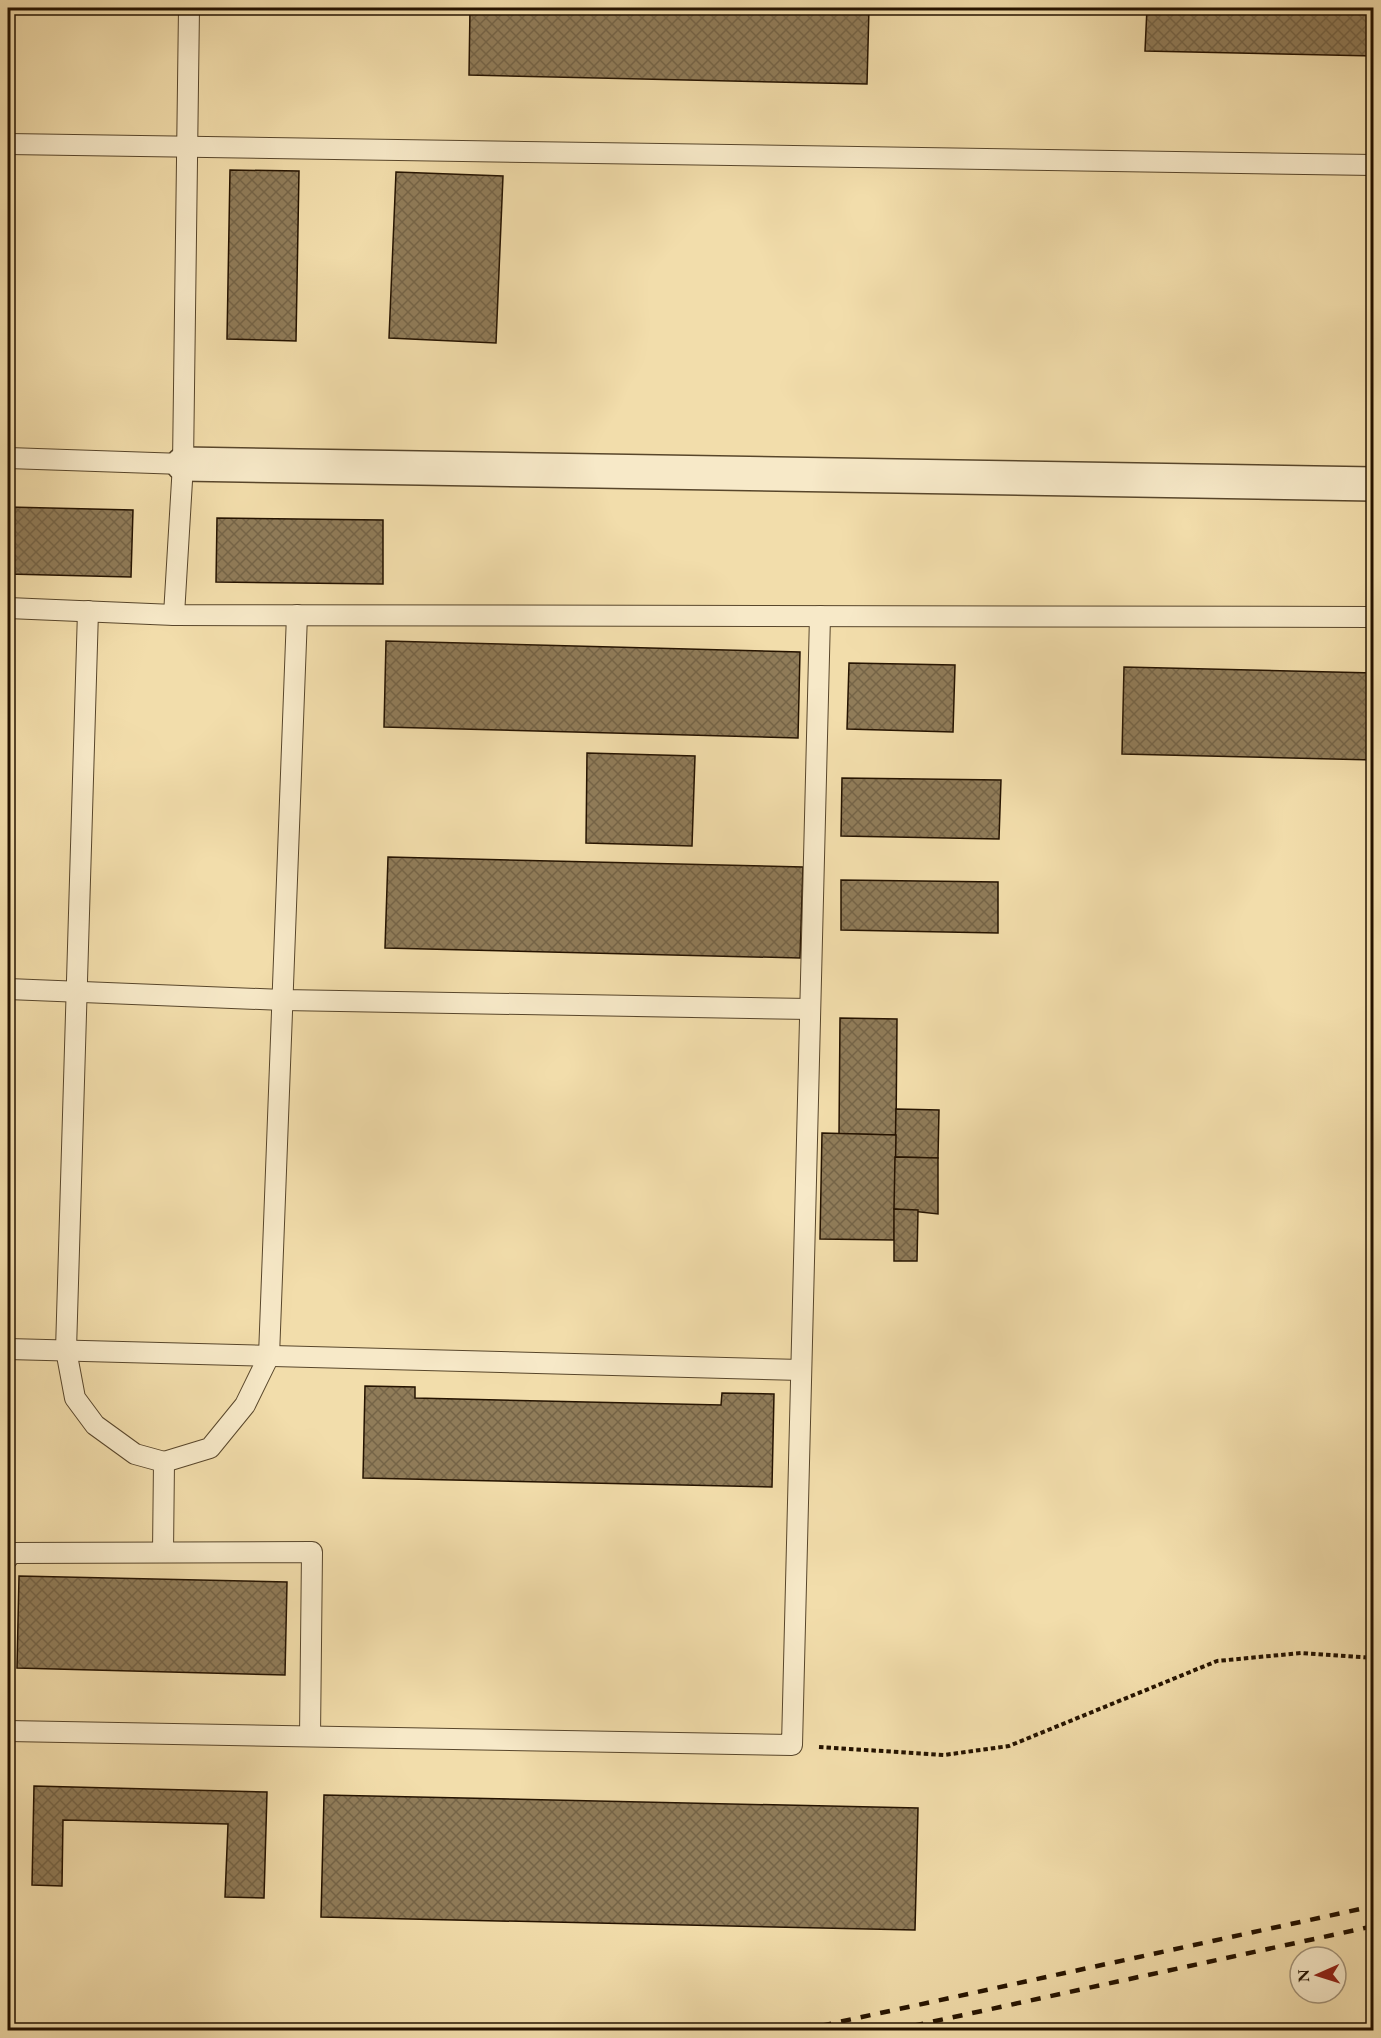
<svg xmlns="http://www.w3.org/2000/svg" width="1381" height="2038" font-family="'EB Garamond',serif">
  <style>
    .building { fill: url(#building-cross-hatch); stroke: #251300; stroke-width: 1.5 }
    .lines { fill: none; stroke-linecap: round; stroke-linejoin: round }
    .lane-casing { stroke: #58462b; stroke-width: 22 }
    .street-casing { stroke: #58462b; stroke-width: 36 }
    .path { stroke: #251300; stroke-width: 4; stroke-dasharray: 4.5 3; stroke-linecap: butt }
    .lane { stroke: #f7e9c8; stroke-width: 20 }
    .street { stroke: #f7e9c8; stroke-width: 33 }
    .rail { stroke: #251300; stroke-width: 4.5; stroke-dasharray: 10 10; stroke-linecap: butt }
  </style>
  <defs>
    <pattern id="building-cross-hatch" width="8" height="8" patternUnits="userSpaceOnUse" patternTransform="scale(1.5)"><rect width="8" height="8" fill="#907c59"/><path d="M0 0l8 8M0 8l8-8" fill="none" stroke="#756447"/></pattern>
  </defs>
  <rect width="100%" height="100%" fill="#f2ddab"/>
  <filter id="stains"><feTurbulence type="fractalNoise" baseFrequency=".00333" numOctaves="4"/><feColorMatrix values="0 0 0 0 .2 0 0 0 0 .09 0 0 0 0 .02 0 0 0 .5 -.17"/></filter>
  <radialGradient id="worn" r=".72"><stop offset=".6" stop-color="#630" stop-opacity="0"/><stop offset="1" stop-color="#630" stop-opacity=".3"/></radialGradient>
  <g class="building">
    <path d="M 470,8 L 869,8 L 867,84 L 469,75 Z"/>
    <path d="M 1147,8 L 1374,8 L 1374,56 L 1145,51 Z"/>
    <path d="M 230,170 L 299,171 L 296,341 L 227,339 Z"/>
    <path d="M 396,172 L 503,176 L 496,343 L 389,338 Z"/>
    <path d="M 8,507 L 133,510 L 131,577 L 8,574 Z"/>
    <path d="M 217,518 L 383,520 L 383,584 L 216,582 Z"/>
    <path d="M 386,641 L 800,652 L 798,738 L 384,727 Z"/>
    <path d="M 849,663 L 955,665 L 953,732 L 847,729 Z"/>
    <path d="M 1124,667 L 1374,673 L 1374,760 L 1122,754 Z"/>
    <path d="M 587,753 L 695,756 L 692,846 L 586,843 Z"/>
    <path d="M 842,778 L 1001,780 L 999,839 L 841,836 Z"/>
    <path d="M 388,857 L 803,867 L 800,958 L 385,948 Z"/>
    <path d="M 841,880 L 998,882 L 998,933 L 841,930 Z"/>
    <path d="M 840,1018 L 897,1019 L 896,1135 L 839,1134 Z"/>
    <path d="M 896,1109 L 939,1110 L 938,1158 L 895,1157 Z"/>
    <path d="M 822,1133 L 896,1135 L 894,1240 L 820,1239 Z"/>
    <path d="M 895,1157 L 938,1158 L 938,1214 L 894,1209 Z"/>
    <path d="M 894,1209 L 918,1210 L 917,1261 L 894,1261 Z"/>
    <path d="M 365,1386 L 415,1387 L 415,1398 L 721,1405 L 722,1393 L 774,1394 L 772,1487 L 363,1478 Z"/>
    <path d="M 19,1576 L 287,1582 L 285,1675 L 17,1668 Z"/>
    <path d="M 34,1786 L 267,1792 L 264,1898 L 225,1897 L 228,1824 L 63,1820 L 62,1886 L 32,1885 Z"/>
    <path d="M 324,1795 L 918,1808 L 915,1930 L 321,1917 Z"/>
  </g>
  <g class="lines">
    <g class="lane-casing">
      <g id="lane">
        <path d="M 8,144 L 1374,165"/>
        <path d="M 8,458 L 183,464 L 189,8"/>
        <path d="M 183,464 L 174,615 L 1374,617"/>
        <path d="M 8,608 L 174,615"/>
        <path d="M 88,611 L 66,1350 L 75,1398 L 95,1425 L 135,1454 L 164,1462 L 163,1552"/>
        <path d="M 8,989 L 283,1000 L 810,1009"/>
        <path d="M 8,1349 L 801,1370"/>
        <path d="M 164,1462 L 210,1448 L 245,1405 L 269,1356 L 297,615"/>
        <path d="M 8,1558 L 8,1553 L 312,1552 L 310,1736"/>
        <path d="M 8,1731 L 792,1745 L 820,616"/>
      </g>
    </g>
    <g class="street-casing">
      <path id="street" d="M 183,464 L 1374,484"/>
    </g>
    <path class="path" d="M 819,1747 L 944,1755 L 1009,1746 L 1217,1661 L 1301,1653 L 1374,1658"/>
    <use href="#lane" class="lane"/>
    <use href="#street" class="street"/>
    <g class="rail">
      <path d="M 802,2030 L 1374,1906"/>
      <path d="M 894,2030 L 1374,1926"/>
    </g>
  </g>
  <rect width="1381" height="2038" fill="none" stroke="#f2ddab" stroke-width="30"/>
  <rect x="9" y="9" width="1363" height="2020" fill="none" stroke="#251300" stroke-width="3"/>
  <rect x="15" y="15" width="1351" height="2008" fill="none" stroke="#251300" stroke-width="1.5"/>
  <g transform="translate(1318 1975) rotate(267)"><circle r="28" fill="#f7e9c8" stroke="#a39378" stroke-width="1.5"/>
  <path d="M0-4.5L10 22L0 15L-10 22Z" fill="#8f2418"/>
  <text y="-9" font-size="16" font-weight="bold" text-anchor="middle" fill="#251300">N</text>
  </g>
  <rect width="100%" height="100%" filter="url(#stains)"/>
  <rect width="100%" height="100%" fill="url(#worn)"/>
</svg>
